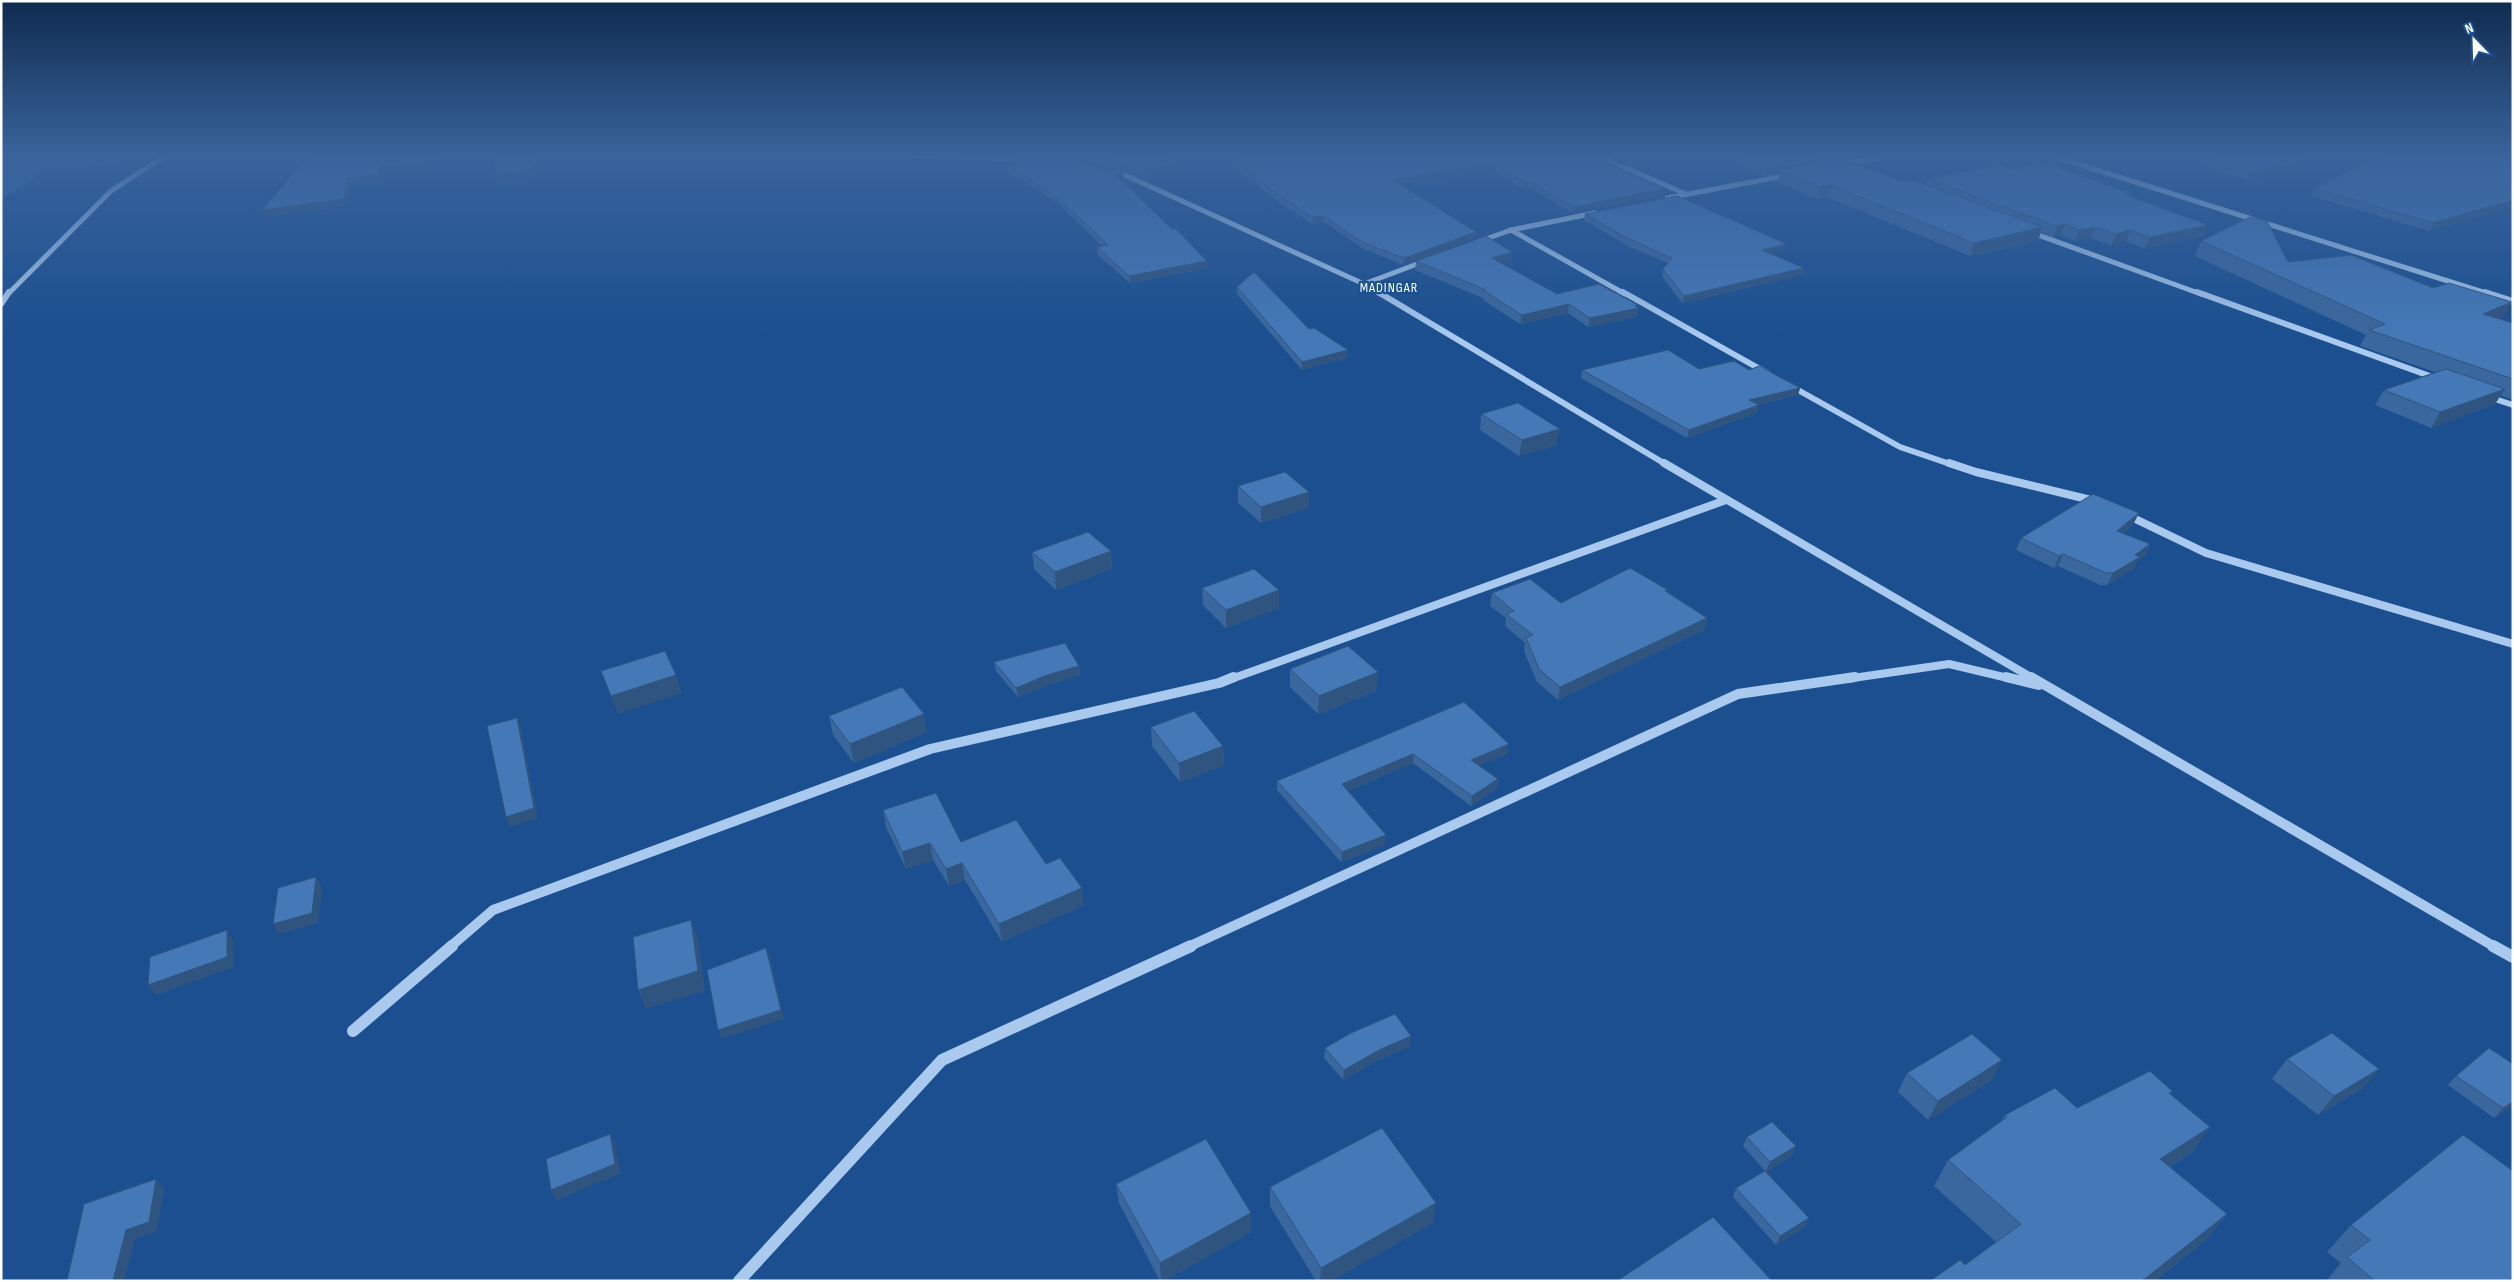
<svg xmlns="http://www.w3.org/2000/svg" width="2514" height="1282" font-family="'Sofia Sans Condensed',sans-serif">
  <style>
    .green { fill: #2e69ad }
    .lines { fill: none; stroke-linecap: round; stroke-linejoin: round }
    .minor-far4 { stroke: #a9c9ee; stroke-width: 5 }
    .minor-far3 { stroke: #a9c9ee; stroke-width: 6 }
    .minor-far2 { stroke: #a9c9ee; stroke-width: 8 }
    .minor-far1 { stroke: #a9c9ee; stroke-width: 10 }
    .minor { stroke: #a9c9ee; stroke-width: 12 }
    .wall { fill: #3a679d }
    .shaded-wall { fill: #305480 }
    .building { fill: #4478b7; stroke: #305480 }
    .labels { text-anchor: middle; stroke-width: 4.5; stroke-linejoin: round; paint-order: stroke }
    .far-neighbourhood-label { font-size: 14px; letter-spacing: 1px; fill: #fff; stroke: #1b4f8f }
  </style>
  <rect width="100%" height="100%" fill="#1b4f8f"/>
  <path class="green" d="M 1,156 L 135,156 L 127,164 L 45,170 L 1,200 Z"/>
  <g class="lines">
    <g class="minor-far4">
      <path d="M 914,156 L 1025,159"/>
      <path d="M 1598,156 L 1686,194"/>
      <path d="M 2053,156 L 2489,294"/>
      <path d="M 1841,165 L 1887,156"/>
      <path d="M 1112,172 L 1127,176 L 1364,284 L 1380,294"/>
      <path d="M 1667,198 L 1789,175"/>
      <path d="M 1511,230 L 1625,294"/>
      <path d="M 2030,232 L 2201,294"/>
      <path d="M 1480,241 L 1511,230 L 1595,213"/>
      <path d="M 1364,284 L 1425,261"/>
      <path d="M 8,294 L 111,191 L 165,156"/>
    </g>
    <g class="minor-far3">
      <path d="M 1378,292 L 1667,465"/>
      <path d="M 1623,292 L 1767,373"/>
      <path d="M 2197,292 L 2438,379"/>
      <path d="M 2485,292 L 2513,301"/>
      <path d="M 1,304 L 9,292"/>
      <path d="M 1789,385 L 1900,447 L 1953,465"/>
      <path d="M 2486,396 L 2513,405"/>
    </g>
    <g class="minor-far2">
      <path d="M 1664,463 L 2034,679"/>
      <path d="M 1949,463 L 1976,472 L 2095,501"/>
      <path d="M 2125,514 L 2206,553 L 2513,644"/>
      <path d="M 1231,679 L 1726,500"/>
      <path d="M 1846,679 L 1949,664 L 2012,679"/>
    </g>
    <g class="minor-far1">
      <path d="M 2006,677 L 2039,685"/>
      <path d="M 2031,677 L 2495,947"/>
      <path d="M 450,947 L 493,910 L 930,749 L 1219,683 L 1234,677"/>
      <path d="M 1188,947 L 1738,694 L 1855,677"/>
    </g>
    <g class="minor">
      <path d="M 2493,946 L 2513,957"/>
      <path d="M 353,1031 L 452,946"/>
      <path d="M 739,1281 L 942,1060 L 1191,946"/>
    </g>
  </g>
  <g class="wall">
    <path d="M 1064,156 L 1169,156 L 1177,164 L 1177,170 L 1140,177 L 1128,172 Z"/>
    <path d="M 1207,156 L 1593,156 L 1662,196 L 1572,213 L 1528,187 L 1523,188 L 1491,170 L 1401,185 L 1476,232 L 1475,238 L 1403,265 L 1362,248 L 1324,222 L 1313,224 L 1286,207 L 1227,162 L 1217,163 Z"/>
    <path d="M 1719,156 L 1816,156 L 1821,162 L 1904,182 L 1926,185 L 1928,179 L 2012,169 L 2133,194 L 2132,197 L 2204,236 L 2145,249 L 2126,241 L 2111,246 L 2091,238 L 2075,241 L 2061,235 L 2053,237 L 2041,232 L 2038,241 L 1970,256 L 1827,197 L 1817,199 L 1778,182 L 1780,173 L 1764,176 Z"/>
    <path d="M 2173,156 L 2366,156 L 2248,180 Z"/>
    <path d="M 2513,156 L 2513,209 L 2509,208 L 2429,231 L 2312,196 L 2315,188 Z"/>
    <path d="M 1015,157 L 1123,173 L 1124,180 L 1122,180 L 1208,268 L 1130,283 L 1097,254 L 1097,247 L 1102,246 L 1058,203 L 1009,173 L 1008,166 L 1018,165 L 1016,163 Z"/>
    <path d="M 1585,214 L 1787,244 L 1785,251 L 1771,254 L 1804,268 L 1802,275 L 1682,303 L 1662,276 L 1663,269 L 1668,263 L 1628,246 L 1584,220 Z"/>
    <path d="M 2201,241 L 2288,262 L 2503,318 L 2501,319 L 2513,323 L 2513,398 L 2510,399 L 2500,395 L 2495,404 L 2431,428 L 2375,405 L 2384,390 L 2435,372 L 2360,346 L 2366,335 L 2195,256 Z"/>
    <path d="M 1512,252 L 1511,261 L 1501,264 L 1557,294 L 1638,308 L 1639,308 L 1637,317 L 1588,327 L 1568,313 L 1520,324 L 1483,300 L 1483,298 L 1415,270 L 1416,261 Z"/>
    <path d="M 1237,287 L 1309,329 L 1347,358 L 1302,370 L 1237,294 Z"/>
    <path d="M 1699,369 L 1749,370 L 1800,388 L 1798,395 L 1759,405 L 1757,413 L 1687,438 L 1581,378 L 1582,370 Z"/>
    <path d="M 1481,414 L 1557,445 L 1519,456 L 1480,430 Z"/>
    <path d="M 1238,486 L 1309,508 L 1261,523 L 1238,503 Z"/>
    <path d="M 2133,525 L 2123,533 L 2150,544 L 2145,556 L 2137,561 L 2134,569 L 2107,585 L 2100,585 L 2058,566 L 2054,568 L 2016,550 L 2021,538 Z"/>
    <path d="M 1111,551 L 1112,569 L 1056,590 L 1034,569 L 1032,552 Z"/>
    <path d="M 1202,588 L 1279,608 L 1226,628 L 1203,605 Z"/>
    <path d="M 1668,592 L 1707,618 L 1704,630 L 1558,700 L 1537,682 L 1524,651 L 1525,643 L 1505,626 L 1506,618 L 1490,606 L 1492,593 L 1561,603 Z"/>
    <path d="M 994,662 L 1079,666 L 1080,675 L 1048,685 L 1018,697 L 996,671 Z"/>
    <path d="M 1290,669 L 1378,672 L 1376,691 L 1318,714 L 1290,687 Z"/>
    <path d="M 1464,702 L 1507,754 L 1479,765 L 1498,779 L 1497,788 L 1471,806 L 1413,763 L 1348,791 L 1385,845 L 1341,862 L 1277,790 L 1277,781 Z"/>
    <path d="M 829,716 L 927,732 L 854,763 L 833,735 Z"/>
    <path d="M 1151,727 L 1223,746 L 1224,765 L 1180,782 L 1152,746 Z"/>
    <path d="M 883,810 L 961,842 L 1046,864 L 1084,905 L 1002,942 L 965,880 L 949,886 L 933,860 L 906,869 L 886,827 Z"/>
    <path d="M 1410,1046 L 1378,1060 L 1343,1080 L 1324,1058 L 1325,1048 Z"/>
    <path d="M 2287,1059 L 2379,1069 L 2363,1088 L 2318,1115 L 2272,1079 Z"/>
    <path d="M 2513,1064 L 2513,1105 L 2494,1118 L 2448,1085 L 2456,1076 Z"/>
    <path d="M 1907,1073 L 1992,1080 L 1928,1120 L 1898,1092 Z"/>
    <path d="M 2171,1095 L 2210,1127 L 2191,1153 L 2170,1167 L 2227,1214 L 2206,1240 L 2155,1281 L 1930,1281 L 1965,1265 L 1996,1242 L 1934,1186 L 1948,1160 L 2001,1121 L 2005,1115 L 2077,1108 Z"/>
    <path d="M 1747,1137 L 1796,1146 L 1792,1156 L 1766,1172 L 1809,1218 L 1805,1227 L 1776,1245 L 1733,1197 L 1736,1188 L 1765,1171 L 1743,1146 Z"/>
    <path d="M 1116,1184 L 1251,1232 L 1164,1281 L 1160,1281 L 1119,1203 Z"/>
    <path d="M 1270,1187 L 1433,1223 L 1331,1281 L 1316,1281 L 1270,1206 Z"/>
    <path d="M 2351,1225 L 2513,1281 L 2326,1281 L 2341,1263 L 2327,1252 Z"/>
  </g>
  <g class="shaded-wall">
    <path d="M 448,156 L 451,156 L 449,166 L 383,174 L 380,181 L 350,184 L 347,206 L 265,217 L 262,210 L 347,178 L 381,167 Z"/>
    <path d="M 540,156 L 545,156 L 534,176 L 496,181 L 494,175 Z"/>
    <path d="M 760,156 L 792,156 L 761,161 Z"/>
    <path d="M 1222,156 L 1227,156 L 1227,162 L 1217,163 L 1217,157 Z"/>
    <path d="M 2330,156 L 2366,156 L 2248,180 L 2252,172 Z"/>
    <path d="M 1822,159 L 1821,165 L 1781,170 L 1780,173 L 1764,176 L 1765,170 Z"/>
    <path d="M 1177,164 L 1177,170 L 1140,177 L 1139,171 Z"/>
    <path d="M 1491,164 L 1491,170 L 1393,186 L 1393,180 Z"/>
    <path d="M 1123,173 L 1124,180 L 1116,181 L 1116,175 Z"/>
    <path d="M 1524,181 L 1528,181 L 1528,187 L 1523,188 Z"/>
    <path d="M 1831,185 L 1827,197 L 1817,199 L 1820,187 Z"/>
    <path d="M 1664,189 L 1662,196 L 1572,213 L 1573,207 Z"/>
    <path d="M 2513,200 L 2513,202 L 2509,208 L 2429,231 L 2433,223 Z"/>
    <path d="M 1324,216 L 1324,222 L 1313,224 L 1313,217 Z"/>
    <path d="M 2065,224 L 2061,235 L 2053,237 L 2057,226 Z"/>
    <path d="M 2208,225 L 2204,236 L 2145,249 L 2150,237 Z"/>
    <path d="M 2042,227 L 2038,241 L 1970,256 L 1974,243 Z"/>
    <path d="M 2095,227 L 2091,238 L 2075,241 L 2080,230 Z"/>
    <path d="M 2130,230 L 2126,241 L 2111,246 L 2116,234 Z"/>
    <path d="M 1476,232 L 1475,238 L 1403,265 L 1404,258 Z"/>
    <path d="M 1787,244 L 1785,251 L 1760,257 L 1762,250 Z"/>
    <path d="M 1512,252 L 1511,261 L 1491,267 L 1492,258 Z"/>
    <path d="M 1207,261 L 1208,268 L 1130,283 L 1129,276 Z"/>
    <path d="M 1804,268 L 1802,275 L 1682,303 L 1684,296 Z"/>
    <path d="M 2512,302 L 2503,318 L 2474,329 L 2483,314 Z"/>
    <path d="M 1569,304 L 1568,313 L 1520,324 L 1522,315 Z"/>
    <path d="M 1638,305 L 1638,308 L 1639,308 L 1637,317 L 1588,327 L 1590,318 Z"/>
    <path d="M 1348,350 L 1347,358 L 1302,370 L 1302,362 Z"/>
    <path d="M 1800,388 L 1798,395 L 1747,408 L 1749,400 Z"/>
    <path d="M 2505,389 L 2495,404 L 2431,428 L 2440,412 Z"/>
    <path d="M 1759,405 L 1757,413 L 1687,438 L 1689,430 Z"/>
    <path d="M 1560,429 L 1557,445 L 1519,456 L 1522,440 Z"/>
    <path d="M 1309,492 L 1309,508 L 1261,523 L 1261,507 Z"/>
    <path d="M 2139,513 L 2133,525 L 2112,543 L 2117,531 Z"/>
    <path d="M 2150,544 L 2145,556 L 2137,561 L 2134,569 L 2107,585 L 2113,573 L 2135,555 Z"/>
    <path d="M 1111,551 L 1112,569 L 1056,590 L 1055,572 Z"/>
    <path d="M 2063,554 L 2058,566 L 2054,568 L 2059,556 Z"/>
    <path d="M 1279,590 L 1279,608 L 1226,628 L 1226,610 Z"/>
    <path d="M 1707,618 L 1704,630 L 1558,700 L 1560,687 Z"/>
    <path d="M 1079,666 L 1080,675 L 1048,685 L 1018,697 L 1016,688 L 1047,675 Z"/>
    <path d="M 1378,672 L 1376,691 L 1318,714 L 1319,696 Z"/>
    <path d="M 676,675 L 682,693 L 618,714 L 611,696 Z"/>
    <path d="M 924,714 L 927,732 L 854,763 L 850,744 Z"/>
    <path d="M 517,718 L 521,727 L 538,818 L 510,827 L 506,817 Z"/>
    <path d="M 1509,744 L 1507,754 L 1470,769 L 1471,760 Z"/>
    <path d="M 1223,746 L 1224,765 L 1180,782 L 1179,763 Z"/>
    <path d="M 1413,754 L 1413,763 L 1341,794 L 1342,784 Z"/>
    <path d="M 1498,779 L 1497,788 L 1471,806 L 1472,796 Z"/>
    <path d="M 1386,835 L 1385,845 L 1341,862 L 1342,852 Z"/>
    <path d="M 930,843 L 933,860 L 906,869 L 902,852 Z"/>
    <path d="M 962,863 L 965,880 L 949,886 L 946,869 Z"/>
    <path d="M 316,877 L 322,887 L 318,923 L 279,934 L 273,924 Z"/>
    <path d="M 1082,888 L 1084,905 L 1002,942 L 999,924 Z"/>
    <path d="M 691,920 L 698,939 L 705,991 L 646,1009 L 638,990 Z"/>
    <path d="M 227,930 L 233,940 L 234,967 L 156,995 L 148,985 Z"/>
    <path d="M 766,948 L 770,957 L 784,1019 L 722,1039 L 718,1030 Z"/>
    <path d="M 1411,1036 L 1410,1046 L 1378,1060 L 1343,1080 L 1344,1070 L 1379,1050 Z"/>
    <path d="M 2002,1060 L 1992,1080 L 1928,1120 L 1938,1101 Z"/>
    <path d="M 2379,1069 L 2363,1088 L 2318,1115 L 2334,1096 Z"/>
    <path d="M 2513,1102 L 2513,1105 L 2494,1118 L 2503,1108 Z"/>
    <path d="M 2210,1127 L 2191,1153 L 2142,1185 L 2160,1159 Z"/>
    <path d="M 610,1134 L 615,1144 L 620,1174 L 557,1200 L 551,1190 Z"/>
    <path d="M 1796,1146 L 1792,1156 L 1766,1172 L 1770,1162 Z"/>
    <path d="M 156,1179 L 164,1189 L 157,1231 L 135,1239 L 124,1281 L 113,1281 L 126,1230 Z"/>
    <path d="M 1436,1203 L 1433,1223 L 1331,1281 L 1320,1281 L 1321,1268 Z"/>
    <path d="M 1251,1213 L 1251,1232 L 1164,1281 L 1161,1281 L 1160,1263 Z"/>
    <path d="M 2227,1214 L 2206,1240 L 2155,1281 L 2142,1281 Z"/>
    <path d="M 1809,1218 L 1805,1227 L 1776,1245 L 1780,1236 Z"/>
  </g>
  <g class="building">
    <path d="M 308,156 L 448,156 L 447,160 L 381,167 L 378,175 L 347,178 L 344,199 L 262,210 Z"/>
    <path d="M 495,156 L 540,156 L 532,170 L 494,175 Z"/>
    <path d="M 1089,156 L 1169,156 L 1177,164 L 1139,171 L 1128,166 Z"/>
    <path d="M 1228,156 L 1593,156 L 1664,189 L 1573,207 L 1528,181 L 1524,181 L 1491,164 L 1393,180 L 1476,232 L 1404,258 L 1362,242 L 1324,216 L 1313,217 L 1287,201 Z"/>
    <path d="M 1734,156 L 1816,156 L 1822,159 L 1765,170 Z"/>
    <path d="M 2202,156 L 2330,156 L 2252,172 Z"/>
    <path d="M 2378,156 L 2513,156 L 2513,200 L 2433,223 L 2315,188 Z"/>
    <path d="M 1015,157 L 1059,158 L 1123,173 L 1116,175 L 1172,229 L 1175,228 L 1207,261 L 1129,276 L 1097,247 L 1108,245 L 1058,197 L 1008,166 L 1023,164 Z"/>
    <path d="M 1839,158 L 1904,182 L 1912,180 L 2042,227 L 1974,243 L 1831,185 L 1820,187 L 1781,170 Z"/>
    <path d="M 2045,163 L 2133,194 L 2126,195 L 2208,225 L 2150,237 L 2130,230 L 2116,234 L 2095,227 L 2080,230 L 2065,224 L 2057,226 L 1928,179 L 1999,165 L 2012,169 Z"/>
    <path d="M 1677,196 L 1787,244 L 1762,250 L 1804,268 L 1684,296 L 1663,269 L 1672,258 L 1629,239 L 1585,214 Z"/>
    <path d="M 2250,217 L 2267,221 L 2288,262 L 2351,255 L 2433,288 L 2449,283 L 2512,302 L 2483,314 L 2513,323 L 2513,379 L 2369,330 L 2385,324 L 2201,241 Z"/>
    <path d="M 1486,236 L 1512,252 L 1492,258 L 1557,294 L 1599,284 L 1638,305 L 1635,306 L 1639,308 L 1590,318 L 1569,304 L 1522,315 L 1484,291 L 1486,290 L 1416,261 Z"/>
    <path d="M 1254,272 L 1309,329 L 1314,328 L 1348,350 L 1302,362 L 1237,287 Z"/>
    <path d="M 1668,350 L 1699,369 L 1734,361 L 1749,370 L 1759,366 L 1800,388 L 1749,400 L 1759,405 L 1689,430 L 1582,370 Z"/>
    <path d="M 2446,369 L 2505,389 L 2440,412 L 2384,390 Z"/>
    <path d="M 1518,403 L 1560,429 L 1522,440 L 1481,414 Z"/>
    <path d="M 1285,472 L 1309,492 L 1261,507 L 1238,486 Z"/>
    <path d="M 2093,494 L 2139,513 L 2117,531 L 2150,544 L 2135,555 L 2140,557 L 2113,573 L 2106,573 L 2063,554 L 2059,556 L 2021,538 Z"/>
    <path d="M 1088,532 L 1111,551 L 1055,572 L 1032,552 Z"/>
    <path d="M 1630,568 L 1668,590 L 1665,591 L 1707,618 L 1560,687 L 1539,669 L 1526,638 L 1533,635 L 1506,614 L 1514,611 L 1492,593 L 1530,579 L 1561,603 Z"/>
    <path d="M 1254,569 L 1279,590 L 1226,610 L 1202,588 Z"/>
    <path d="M 1065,643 L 1079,666 L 1047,675 L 1016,688 L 994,662 Z"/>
    <path d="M 1348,646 L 1378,672 L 1319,696 L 1290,669 Z"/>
    <path d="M 665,651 L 676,675 L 611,696 L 601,671 Z"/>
    <path d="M 902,687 L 924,714 L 850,744 L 829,716 Z"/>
    <path d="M 1464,702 L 1509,744 L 1471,760 L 1498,779 L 1472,796 L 1413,754 L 1342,784 L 1386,835 L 1342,852 L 1277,781 Z"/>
    <path d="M 1194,711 L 1223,746 L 1179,763 L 1151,727 Z"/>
    <path d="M 517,718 L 534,808 L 506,817 L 487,726 Z"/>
    <path d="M 936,793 L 961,842 L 1016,820 L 1046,864 L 1060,858 L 1082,888 L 999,924 L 962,863 L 946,869 L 930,843 L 902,852 L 883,810 Z"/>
    <path d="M 316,877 L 312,913 L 273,924 L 278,888 Z"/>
    <path d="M 691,920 L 698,971 L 638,990 L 633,937 Z"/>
    <path d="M 227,930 L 227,957 L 148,985 L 150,957 Z"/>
    <path d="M 766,948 L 781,1010 L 718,1030 L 707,970 Z"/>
    <path d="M 1395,1014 L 1411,1036 L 1379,1050 L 1344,1070 L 1325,1048 L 1351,1033 Z"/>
    <path d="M 2332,1033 L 2379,1069 L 2334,1096 L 2287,1059 Z"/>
    <path d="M 1972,1034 L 2002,1060 L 1938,1101 L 1907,1073 Z"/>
    <path d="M 2489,1048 L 2513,1064 L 2513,1102 L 2503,1108 L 2456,1076 Z"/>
    <path d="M 2150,1071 L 2173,1092 L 2169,1093 L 2210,1127 L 2160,1159 L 2227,1214 L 2142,1281 L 1930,1281 L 1960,1260 L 1965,1265 L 2021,1224 L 1948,1160 L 2007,1117 L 2005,1115 L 2055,1088 L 2077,1108 Z"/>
    <path d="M 1772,1122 L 1796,1146 L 1770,1162 L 1747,1137 Z"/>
    <path d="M 1382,1128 L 1436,1203 L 1321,1268 L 1270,1187 Z"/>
    <path d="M 610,1134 L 615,1164 L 551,1190 L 546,1159 Z"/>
    <path d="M 2463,1135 L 2513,1171 L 2513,1281 L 2375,1281 L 2347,1257 L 2370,1240 L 2351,1225 Z"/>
    <path d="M 1206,1139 L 1251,1213 L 1160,1263 L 1116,1184 Z"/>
    <path d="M 1765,1171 L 1809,1218 L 1780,1236 L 1736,1188 Z"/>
    <path d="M 156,1179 L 149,1222 L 126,1230 L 113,1281 L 67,1281 L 84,1204 Z"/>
    <path d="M 1713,1217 L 1772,1281 L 1617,1281 Z"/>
  </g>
  <linearGradient id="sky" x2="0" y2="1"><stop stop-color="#0f2b4f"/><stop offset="0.46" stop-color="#39639b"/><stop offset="1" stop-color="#39639b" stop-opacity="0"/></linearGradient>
  <rect width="2514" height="336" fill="url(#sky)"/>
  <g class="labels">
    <g class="far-neighbourhood-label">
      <text x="1389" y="292">MADINGAR</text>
    </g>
  </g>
  <rect width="2514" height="1282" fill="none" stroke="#ffffff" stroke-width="5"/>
  <g transform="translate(2474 40) rotate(337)" stroke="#1b4f8f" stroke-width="4" paint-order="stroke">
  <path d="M0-4L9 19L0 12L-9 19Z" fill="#ffffff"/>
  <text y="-8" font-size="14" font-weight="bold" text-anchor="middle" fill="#ffffff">N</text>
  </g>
</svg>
